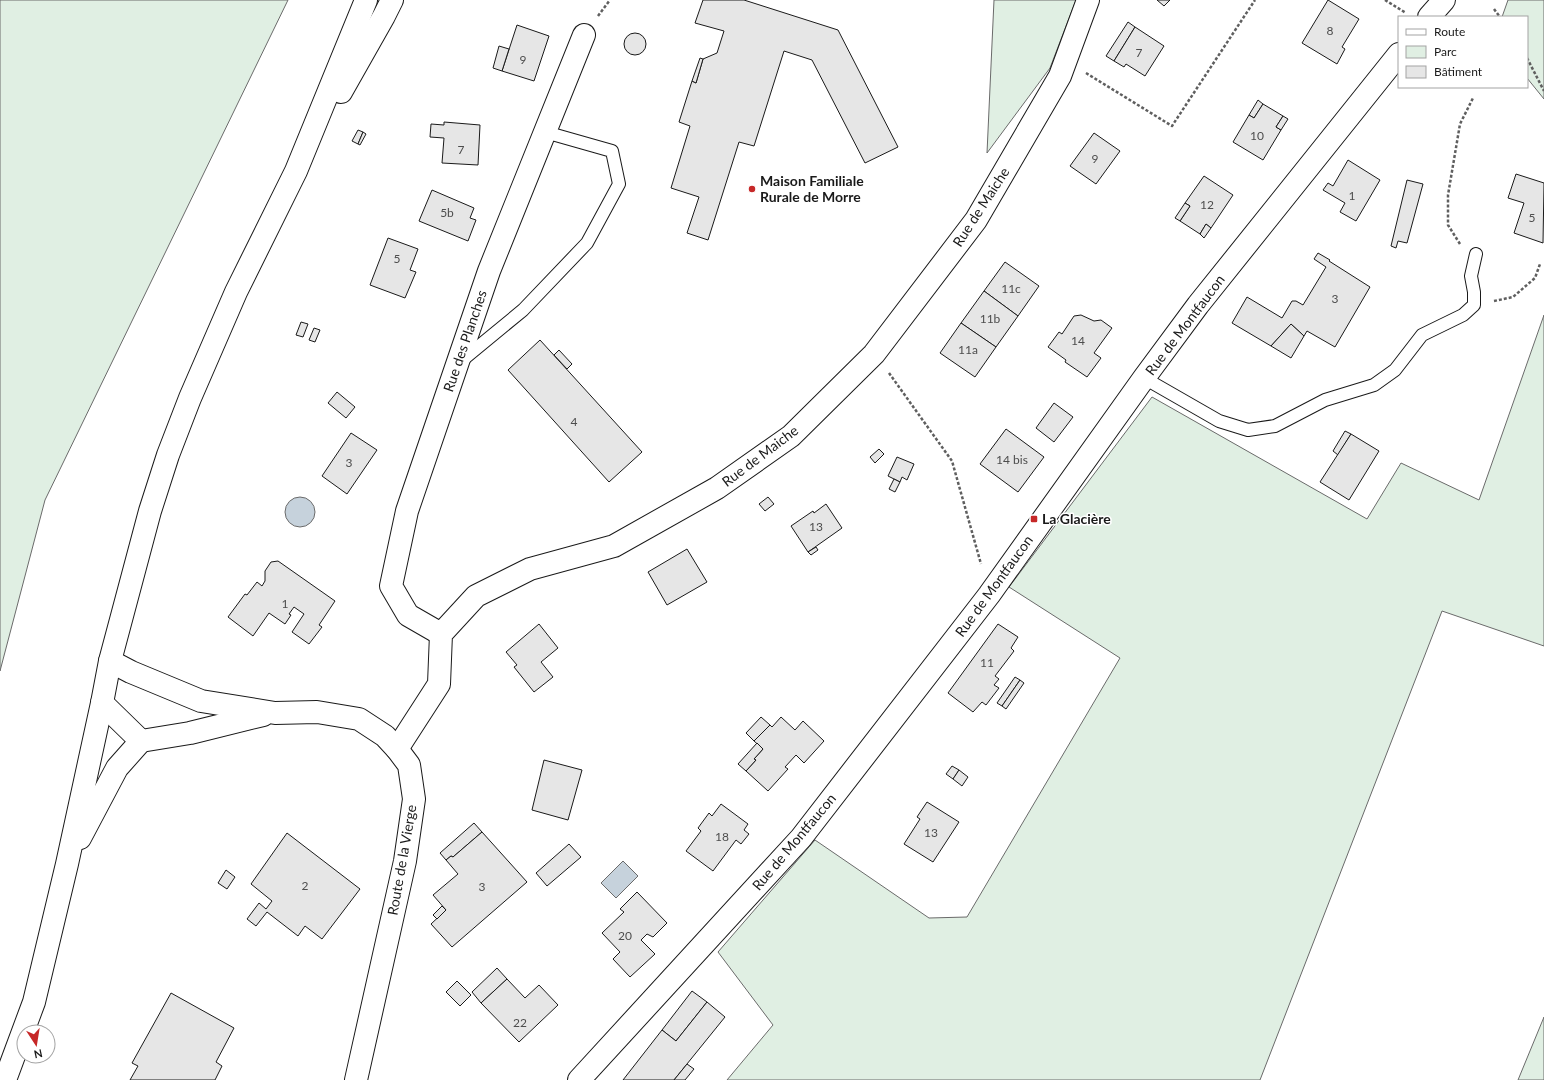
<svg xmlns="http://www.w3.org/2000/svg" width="1544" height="1080" font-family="Lato,sans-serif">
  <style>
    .green { fill: #e0efe3; stroke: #6a6a6a }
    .water { fill: #c6d2dc; stroke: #6a6a6a }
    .building { fill: #e6e6e6; stroke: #1a1a1a }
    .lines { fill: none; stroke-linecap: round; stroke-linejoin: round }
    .lane-casing { stroke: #1a1a1a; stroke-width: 14 }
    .street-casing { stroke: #1a1a1a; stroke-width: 24 }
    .secondary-casing { stroke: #1a1a1a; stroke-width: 24 }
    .path { stroke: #5f5f5f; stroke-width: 2.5; stroke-dasharray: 3 2; stroke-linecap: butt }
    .lane { stroke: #fff; stroke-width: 12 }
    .street { stroke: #fff; stroke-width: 22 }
    .secondary { stroke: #fff; stroke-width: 22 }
    .poi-dot { fill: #c62828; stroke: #fff; stroke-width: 1.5 }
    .labels { text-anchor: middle; stroke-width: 3; stroke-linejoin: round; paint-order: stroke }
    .number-label { font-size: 12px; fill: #4d4d4d }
    .poi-label { font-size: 14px; font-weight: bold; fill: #1a1a1a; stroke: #fff; text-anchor: start }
    .street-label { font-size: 14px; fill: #1a1a1a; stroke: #fff }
  </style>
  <rect width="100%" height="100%" fill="#fff"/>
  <g class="green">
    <path d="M 0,0 L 288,0 L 45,500 L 0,671 Z"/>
    <path d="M 994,0 L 1076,0 L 1050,68 L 987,153 Z"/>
    <path d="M 1508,0 L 1544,0 L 1544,99 L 1527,78 L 1527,17 L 1502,17 Z"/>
    <path d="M 1544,315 L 1544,646 L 1442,611 L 1260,1080 L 727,1080 L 773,1025 L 718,952 L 815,840 L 929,918 L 967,917 L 1120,658 L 1009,587 L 1152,397 L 1367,519 L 1401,463 L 1479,500 Z"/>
    <path d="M 1544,1017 L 1544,1080 L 1518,1080 Z"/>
  </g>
  <g class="water">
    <circle cx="300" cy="512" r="15"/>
    <path d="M 623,861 L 638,876 L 616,898 L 601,883 Z"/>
  </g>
  <g class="building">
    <path d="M 703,0 L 744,0 L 838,30 L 898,147 L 865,163 L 812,60 L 784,51 L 754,146 L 739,142 L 708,240 L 687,233 L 699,197 L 671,188 L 690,126 L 679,122 L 692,81 L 696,83 L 703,59 L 717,53 L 724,31 L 695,23 Z"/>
    <path d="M 1157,0 L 1170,0 L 1164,6 Z"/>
    <path d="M 1328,0 L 1359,19 L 1342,47 L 1345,49 L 1337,64 L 1302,43 Z"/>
    <path d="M 1128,22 L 1135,27 L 1114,61 L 1106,56 Z"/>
    <path d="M 517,25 L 549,36 L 534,81 L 502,71 Z"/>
    <path d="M 1135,27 L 1164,46 L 1145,76 L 1126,64 L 1124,67 L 1114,61 Z"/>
    <circle cx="635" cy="44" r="11"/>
    <path d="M 499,46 L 509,49 L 502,71 L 493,68 Z"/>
    <path d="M 700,58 L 703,59 L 696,83 L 692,81 Z"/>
    <path d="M 1258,100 L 1263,104 L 1254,118 L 1249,115 Z"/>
    <path d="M 1263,104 L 1283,116 L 1276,127 L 1281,130 L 1263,160 L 1233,142 L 1249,115 L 1254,118 Z"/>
    <path d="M 1283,116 L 1288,119 L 1281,130 L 1276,127 Z"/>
    <path d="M 444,122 L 480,125 L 478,165 L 442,163 L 444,138 L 430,137 L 431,124 L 444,125 Z"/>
    <path d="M 358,130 L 363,132 L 358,144 L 352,141 Z"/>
    <path d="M 363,132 L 366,134 L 360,145 L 358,144 Z"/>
    <path d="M 1094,133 L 1120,151 L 1096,184 L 1070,166 Z"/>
    <path d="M 1348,160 L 1380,180 L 1356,221 L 1340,212 L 1345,203 L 1323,190 L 1328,183 L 1333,186 Z"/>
    <path d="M 1516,174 L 1544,183 L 1543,243 L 1514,233 L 1524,203 L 1508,198 Z"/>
    <path d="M 1204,176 L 1233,195 L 1211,228 L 1206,224 L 1200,234 L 1180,221 L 1190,206 L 1185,203 Z"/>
    <path d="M 1407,180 L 1423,184 L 1407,243 L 1398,241 L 1396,248 L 1391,246 Z"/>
    <path d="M 432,190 L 474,208 L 470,218 L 476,220 L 468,241 L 419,221 Z"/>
    <path d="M 1185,203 L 1190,206 L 1180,221 L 1175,218 Z"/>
    <path d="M 1206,224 L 1211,228 L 1204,238 L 1200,234 Z"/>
    <path d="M 388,238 L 418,249 L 410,270 L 416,272 L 405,298 L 370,285 Z"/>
    <path d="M 1318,253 L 1330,260 L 1329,261 L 1370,287 L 1335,347 L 1307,331 L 1304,336 L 1291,324 L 1271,346 L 1232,323 L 1247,297 L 1282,318 L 1292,301 L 1296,301 L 1303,305 L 1326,267 L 1314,259 Z"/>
    <path d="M 1005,262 L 1039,286 L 1018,316 L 984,291 Z"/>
    <path d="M 984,291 L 1018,316 L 996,347 L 961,323 Z"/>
    <path d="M 1081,315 L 1094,321 L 1101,320 L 1112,328 L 1094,353 L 1101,358 L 1087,377 L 1065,362 L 1066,360 L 1048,347 L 1059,332 L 1062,334 L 1074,316 Z"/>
    <path d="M 301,322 L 308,324 L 303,337 L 296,335 Z"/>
    <path d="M 961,323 L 996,347 L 975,377 L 940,353 Z"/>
    <path d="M 1291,324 L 1304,336 L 1291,358 L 1271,346 Z"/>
    <path d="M 314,328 L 320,330 L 315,342 L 309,340 Z"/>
    <path d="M 540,340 L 642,452 L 609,482 L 508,370 Z"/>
    <path d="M 559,350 L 572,364 L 567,369 L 554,355 Z"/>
    <path d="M 337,392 L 355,407 L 346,418 L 328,403 Z"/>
    <path d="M 1054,403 L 1073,417 L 1054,442 L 1036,428 Z"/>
    <path d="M 1006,429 L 1044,457 L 1018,492 L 980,464 Z"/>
    <path d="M 1345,431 L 1351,434 L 1338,455 L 1333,451 Z"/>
    <path d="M 351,433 L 377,450 L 347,494 L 322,476 Z"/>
    <path d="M 1351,434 L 1379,451 L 1349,500 L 1320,482 Z"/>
    <path d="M 879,449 L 884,454 L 875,463 L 870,457 Z"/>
    <path d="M 897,457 L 914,464 L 907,480 L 902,477 L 900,482 L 888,476 Z"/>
    <path d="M 894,479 L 900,482 L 895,492 L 889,489 Z"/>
    <path d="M 768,497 L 774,504 L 765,511 L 759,504 Z"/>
    <path d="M 826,504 L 842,528 L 808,552 L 791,526 L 813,511 L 814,513 Z"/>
    <path d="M 816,547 L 818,550 L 811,555 L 808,552 Z"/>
    <path d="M 687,549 L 707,582 L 667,605 L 648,572 Z"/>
    <path d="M 278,561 L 335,601 L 319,625 L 322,627 L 309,644 L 292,632 L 304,614 L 294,607 L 289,614 L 291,615 L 285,624 L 269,613 L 253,636 L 228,617 L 245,594 L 247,595 L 257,582 L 262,586 L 265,581 L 265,571 L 271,562 Z"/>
    <path d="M 539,624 L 558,648 L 541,662 L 553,677 L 534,692 L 514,667 L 517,665 L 506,652 Z"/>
    <path d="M 998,624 L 1018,637 L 1011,648 L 1014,651 L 995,676 L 999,679 L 994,685 L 999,688 L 986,705 L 982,702 L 973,712 L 948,693 Z"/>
    <path d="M 1015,677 L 1020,680 L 1002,706 L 997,703 Z"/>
    <path d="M 1020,680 L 1024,683 L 1006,709 L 1002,706 Z"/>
    <path d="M 761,717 L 770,725 L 754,741 L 746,733 Z"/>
    <path d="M 781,717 L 795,730 L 803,721 L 824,741 L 804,763 L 796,755 L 785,767 L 788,769 L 768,791 L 746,771 L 756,760 L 754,759 L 763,749 L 754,741 L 770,725 L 772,727 Z"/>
    <path d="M 757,743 L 763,749 L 754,759 L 756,760 L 746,771 L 738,764 Z"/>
    <path d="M 544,760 L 582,770 L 568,820 L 532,810 Z"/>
    <path d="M 952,766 L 959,770 L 953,779 L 946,774 Z"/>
    <path d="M 959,770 L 968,777 L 962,786 L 953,779 Z"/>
    <path d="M 927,802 L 959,822 L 933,862 L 904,844 L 920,819 L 917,817 Z"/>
    <path d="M 721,804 L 748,824 L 744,830 L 749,834 L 741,844 L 736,840 L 713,871 L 686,851 L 701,831 L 698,828 L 709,813 L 712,816 Z"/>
    <path d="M 474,823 L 482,832 L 453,857 L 451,856 L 446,860 L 440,853 Z"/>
    <path d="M 482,832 L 527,882 L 452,947 L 431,924 L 446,910 L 433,895 L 458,874 L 446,860 L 451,856 L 453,857 Z"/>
    <path d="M 287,833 L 360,889 L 322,939 L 305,926 L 298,936 L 267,912 L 256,926 L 247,919 L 259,903 L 266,909 L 272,901 L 251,884 Z"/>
    <path d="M 569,844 L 581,857 L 547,886 L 536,873 Z"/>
    <path d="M 226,870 L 235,877 L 227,889 L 218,883 Z"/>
    <path d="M 637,892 L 667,923 L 653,937 L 647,934 L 641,940 L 655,954 L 630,977 L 613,959 L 620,952 L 602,933 L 624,912 L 620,909 Z"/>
    <path d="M 442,906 L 446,910 L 437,919 L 433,915 Z"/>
    <path d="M 497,968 L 507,979 L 481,1003 L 472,992 Z"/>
    <path d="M 507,979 L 525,998 L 539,985 L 558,1005 L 519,1042 L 481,1003 Z"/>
    <path d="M 457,981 L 471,995 L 460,1006 L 446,992 Z"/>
    <path d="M 692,991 L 707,1002 L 676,1041 L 662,1030 Z"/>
    <path d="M 171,993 L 234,1028 L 216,1062 L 222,1066 L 215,1080 L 130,1080 L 138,1066 L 132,1063 Z"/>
    <path d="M 707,1002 L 725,1017 L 674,1080 L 623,1080 L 662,1030 L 676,1041 Z"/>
    <path d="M 687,1064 L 694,1069 L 685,1080 L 674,1080 Z"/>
  </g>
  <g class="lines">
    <g class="lane-casing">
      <g id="lane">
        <path d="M 461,361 L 523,310 L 587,243 L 619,184 L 612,151 L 545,132"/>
        <path d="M 1144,378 L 1219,421 L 1248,430 L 1275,426 L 1325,400 L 1374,385 L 1395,370 L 1422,335 L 1463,315 L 1474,305 L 1474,292 L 1471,276 L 1476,254"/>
      </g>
    </g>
    <g class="street-casing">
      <g id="street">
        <path d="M 1429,17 L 1444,0"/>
        <path d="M 441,634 L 408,615 L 391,586 L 407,511 L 489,271 L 584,35"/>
        <path d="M 397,749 L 439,684 L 441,634 L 476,596 L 530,569 L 614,546 L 717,488 L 791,436 L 874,354 L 976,220 L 1060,76 L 1088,0"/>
        <path d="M 579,1080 L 801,838 L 989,595 L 1144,378 L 1198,305 L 1399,54"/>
      </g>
    </g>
    <g class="secondary-casing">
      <g id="secondary">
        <path d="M 341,92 L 384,16 L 392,0"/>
        <path d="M 110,661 L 131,672 L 201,701 L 275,713 L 317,712 L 359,719 L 385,736 L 397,749 L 409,765 L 414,799 L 405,861 L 356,1080"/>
        <path d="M 102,703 L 141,741 L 190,733 L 263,715"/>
        <path d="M 80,838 L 117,768 L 141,741"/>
        <path d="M 5,1080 L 34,1002 L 67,864 L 102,703 L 110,661 L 150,511 L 168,455 L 190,398 L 236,292 L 296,171 L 366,0"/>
      </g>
    </g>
    <g class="path">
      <path d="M 1385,0 L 1406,13"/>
      <path d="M 1494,9 L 1500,17"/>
      <path d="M 598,16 L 610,0"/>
      <path d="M 1527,58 L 1544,91"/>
      <path d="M 1086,73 L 1172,126 L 1255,0"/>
      <path d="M 1460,244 L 1448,225 L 1448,195 L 1460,124 L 1473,98"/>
      <path d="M 1494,301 L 1513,297 L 1535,278 L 1540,264"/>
      <path d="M 889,373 L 952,461 L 981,564"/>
    </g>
    <use href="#lane" class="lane"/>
    <use href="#street" class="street"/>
    <use href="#secondary" class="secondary"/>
  </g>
  <g class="poi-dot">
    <circle cx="752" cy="189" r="4"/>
    <rect x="1030" y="515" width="8" height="8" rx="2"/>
  </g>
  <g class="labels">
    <g class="number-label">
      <text x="1330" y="35">8</text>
      <text x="1139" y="57">7</text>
      <text x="523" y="64">9</text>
      <text x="1257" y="140">10</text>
      <text x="461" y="154">7</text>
      <text x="1095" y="163">9</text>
      <text x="1352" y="200">1</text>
      <text x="1207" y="209">12</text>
      <text x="447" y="217">5b</text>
      <text x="1532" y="222">5</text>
      <text x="397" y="263">5</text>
      <text x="1011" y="293">11c</text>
      <text x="1335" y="303">3</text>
      <text x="990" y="323">11b</text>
      <text x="1078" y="345">14</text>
      <text x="968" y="354">11a</text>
      <text x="574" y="426">4</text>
      <text x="1012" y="464">14 bis</text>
      <text x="349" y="467">3</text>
      <text x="816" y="531">13</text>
      <text x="285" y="608">1</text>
      <text x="987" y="667">11</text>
      <text x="931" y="837">13</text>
      <text x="722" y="841">18</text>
      <text x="305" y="890">2</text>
      <text x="482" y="891">3</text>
      <text x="625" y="940">20</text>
      <text x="520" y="1027">22</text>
    </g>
    <g class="poi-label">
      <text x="760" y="186">Maison Familiale<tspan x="760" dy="16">Rurale de Morre</tspan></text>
      <text x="1042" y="524">La Glacière</text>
    </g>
    <g class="street-label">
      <text transform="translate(981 207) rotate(-57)" y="5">Rue de Maiche</text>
      <text transform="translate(1185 325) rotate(-53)" y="5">Rue de Montfaucon</text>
      <text transform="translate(465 341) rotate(-71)" y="5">Rue des Planches</text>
      <text transform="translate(760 456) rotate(-37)" y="5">Rue de Maiche</text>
      <text transform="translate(994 586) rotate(-54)" y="5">Rue de Montfaucon</text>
      <text transform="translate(794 842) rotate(-50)" y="5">Rue de Montfaucon</text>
      <text transform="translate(402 860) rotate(-80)" y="5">Route de la Vierge</text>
    </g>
  </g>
  <rect x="1398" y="16" width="130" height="72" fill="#ffffff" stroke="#a3a3a3"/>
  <rect x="1406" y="29" width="20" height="6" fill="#ffffff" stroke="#a3a3a3"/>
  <text x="1434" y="36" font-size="12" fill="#1a1a1a">Route</text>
  <rect x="1406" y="46" width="20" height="12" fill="#e0efe3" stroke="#a3a3a3"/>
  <text x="1434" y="56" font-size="12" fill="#1a1a1a">Parc</text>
  <rect x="1406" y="66" width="20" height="12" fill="#e6e6e6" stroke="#a3a3a3"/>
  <text x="1434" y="76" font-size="12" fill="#1a1a1a">Bâtiment</text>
  <g transform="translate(36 1044) rotate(168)"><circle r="19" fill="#ffffff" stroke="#a3a3a3"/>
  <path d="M0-3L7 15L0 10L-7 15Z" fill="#c62828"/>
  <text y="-6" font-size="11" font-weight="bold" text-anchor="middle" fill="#1a1a1a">N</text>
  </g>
</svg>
